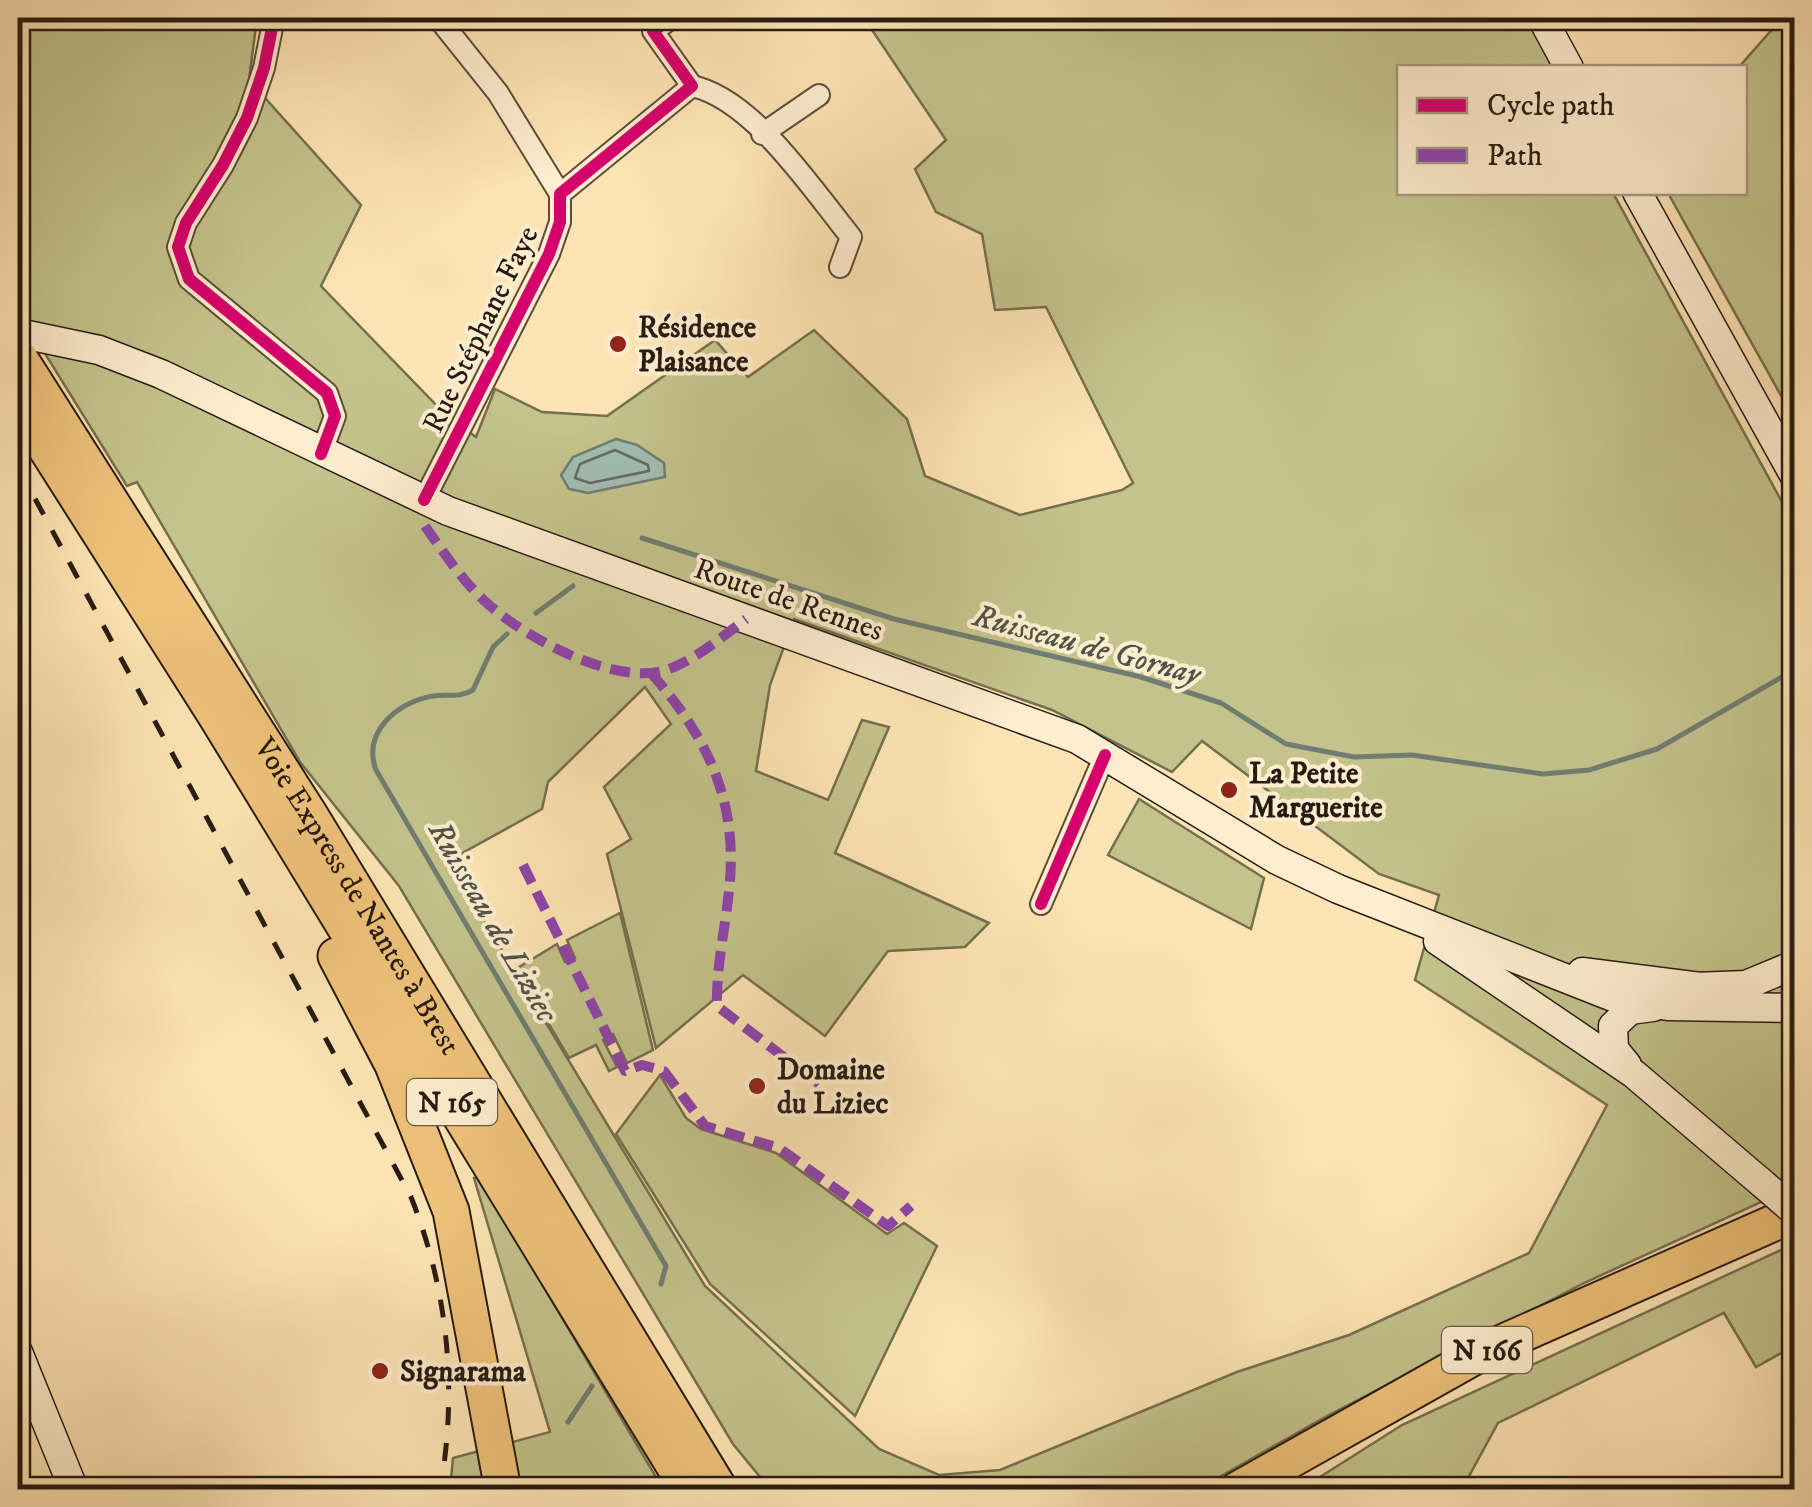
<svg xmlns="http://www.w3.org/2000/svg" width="1812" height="1507" font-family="'IM FELL DW Pica',serif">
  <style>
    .green { fill: #c3c38b; stroke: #756f4e; stroke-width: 2.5; fill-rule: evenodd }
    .water { fill: #a1beb3; stroke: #707d72; stroke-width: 2.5 }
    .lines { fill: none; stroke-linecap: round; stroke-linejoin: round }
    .shore { stroke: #646c62; stroke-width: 2.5 }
    .stream { stroke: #707d72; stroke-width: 5 }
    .street-casing { stroke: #5d4d3a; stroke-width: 24 }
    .secondary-casing { stroke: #271b11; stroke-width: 31 }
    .highway-casing { stroke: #271b11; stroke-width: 39 }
    .street { stroke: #feedce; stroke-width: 20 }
    .secondary { stroke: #feedce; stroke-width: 28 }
    .highway { stroke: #efc27a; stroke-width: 35 }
    .rail { stroke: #271b11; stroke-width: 5; stroke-dasharray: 18 18; stroke-linecap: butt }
    .secondary-bridge-casing { stroke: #271b11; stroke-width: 31; stroke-linecap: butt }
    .secondary-bridge { stroke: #feedce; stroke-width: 28 }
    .quiet { stroke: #8e44ad; stroke-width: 10; stroke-dasharray: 20 10; stroke-linecap: butt }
    .cycleway-casing { stroke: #feedce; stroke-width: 19 }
    .cycleway { stroke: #d6006c; stroke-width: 12 }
    .poi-dot { fill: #8f2418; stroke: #feedce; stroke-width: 4 }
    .labels { text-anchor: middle; stroke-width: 8; stroke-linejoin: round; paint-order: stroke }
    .shield { fill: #feedce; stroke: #685a4a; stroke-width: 2.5 }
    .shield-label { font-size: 28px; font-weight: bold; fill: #271b11 }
    .poi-label { font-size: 30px; font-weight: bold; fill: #271b11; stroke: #feedce; text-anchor: start }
    .street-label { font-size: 30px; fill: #271b11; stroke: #feedce }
    .water-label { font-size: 32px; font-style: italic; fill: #52544a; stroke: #feedce }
  </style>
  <rect width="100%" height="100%" fill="#fee4b4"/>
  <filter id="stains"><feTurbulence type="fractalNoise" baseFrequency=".002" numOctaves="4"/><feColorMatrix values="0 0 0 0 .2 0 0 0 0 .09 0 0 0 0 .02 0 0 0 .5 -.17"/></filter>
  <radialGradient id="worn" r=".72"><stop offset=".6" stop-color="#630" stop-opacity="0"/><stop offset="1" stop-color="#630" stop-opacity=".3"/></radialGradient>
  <g class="green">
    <path d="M 18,18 L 257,18 L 249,80 L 361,205 L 321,286 L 443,412 L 476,437 L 495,389 L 542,412 L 607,416 L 715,340 L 748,377 L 814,330 L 907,419 L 925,476 L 1020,515 L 1122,490 L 1133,483 L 1046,307 L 995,310 L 982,234 L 936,212 L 915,169 L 946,140 L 864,18 L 1528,18 L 1552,67 L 1400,68 L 1400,192 L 1613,193 L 1794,524 L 1794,1187 L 1584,1283 L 1327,1416 L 1198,1489 L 770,1489 L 733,1444 L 399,886 L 300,762 L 137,482 L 127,486 L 18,310 ZM 794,619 L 1052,710 L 1172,772 L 1202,741 L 1379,874 L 1439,895 L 1415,980 L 1607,1105 L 1529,1253 L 1349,1335 L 1237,1372 L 1000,1470 L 939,1475 L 879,1449 L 705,1286 L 448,861 L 542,809 L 548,782 L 645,687 L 671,724 L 604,787 L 631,839 L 607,854 L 656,1048 L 743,975 L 825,1036 L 888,951 L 965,947 L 989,923 L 835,853 L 889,727 L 862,720 L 828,800 L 756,771 L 770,685 Z"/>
    <path d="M 1782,18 L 1794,18 L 1794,419 L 1668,193 L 1744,192 L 1744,68 L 1739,67 Z"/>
    <path d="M 1139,799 L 1264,878 L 1251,929 L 1108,855 Z"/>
    <path d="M 620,913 L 653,1050 L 627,1063 L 613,1034 L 603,1040 L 617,1067 L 609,1071 L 596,1045 L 569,1058 L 516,969 L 557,944 L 565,962 L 575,958 L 567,940 Z"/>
    <path d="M 660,1075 L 686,1118 L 701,1129 L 776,1153 L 887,1234 L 904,1223 L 937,1246 L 855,1416 L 710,1284 L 616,1134 Z"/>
    <path d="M 479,1177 L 663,1489 L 450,1490 L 453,1458 L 550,1432 L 474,1178 Z"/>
    <path d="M 1794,1244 L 1794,1346 L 1756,1367 L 1724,1313 L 1498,1423 L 1462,1489 L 1301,1489 L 1402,1425 Z"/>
  </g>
  <path class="water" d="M 616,439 L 637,445 L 664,463 L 665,477 L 588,493 L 569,489 L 561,475 L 573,457 Z"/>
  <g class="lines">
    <path class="shore" d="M 615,450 L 648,465 L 649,471 L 590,483 L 575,478 L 580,464 Z"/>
    <g class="stream">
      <path d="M 642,538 L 894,619 L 1141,677 L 1221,703 L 1286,744 L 1354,757 L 1412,755 L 1543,774 L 1589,770 L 1657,749 L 1794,670"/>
      <path d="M 536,613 L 573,586"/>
      <path d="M 507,634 L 493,647 L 473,690 C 460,698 447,694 433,696 C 397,702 362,732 376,770 L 666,1266 L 661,1284"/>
      <path d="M 568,1422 L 592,1386"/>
    </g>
    <g class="street-casing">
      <g id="street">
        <path d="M 274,18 L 264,68 L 247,118 L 223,165 L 186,223 L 178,247 L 189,279 L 327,393 L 335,416 L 321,454"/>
        <path d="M 438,18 L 498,93 L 560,194"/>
        <path d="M 692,86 C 753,99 812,189 851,237 L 840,267"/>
        <path d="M 762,134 L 819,95"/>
        <path d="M 424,500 L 549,254 L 560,222 L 560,194 L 692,86 L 653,31 L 672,18"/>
        <path d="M 1041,904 L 1105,755"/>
      </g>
    </g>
    <g class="secondary-casing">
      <g id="secondary">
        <path d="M 1542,18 L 1569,68"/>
        <path d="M 1637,192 L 1794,475"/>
        <path d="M 18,333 L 99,350 L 161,374 L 448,511 L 1077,739 L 1277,860 L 1338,889 L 1613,997 L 1668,1006 L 1794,1008"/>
        <path d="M 1438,941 L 1634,1074 L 1763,1184"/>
        <path d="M 1582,972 L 1700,987"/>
        <path d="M 1695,987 L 1746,985 L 1794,965"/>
        <path d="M 1627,1065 L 1614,1049 L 1613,1026 L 1630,1010 L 1653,1007"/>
        <path d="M 18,1352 L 74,1490"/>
      </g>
    </g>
    <g class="highway-casing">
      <g id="highway">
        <path id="s1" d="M 18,356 L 311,817 L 720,1490"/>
        <path d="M 18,404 L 215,714 L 689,1490"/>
        <path d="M 336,956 L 393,1065 L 451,1211 L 503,1490"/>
        <path d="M 1237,1490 L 1488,1349 L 1794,1214"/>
      </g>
    </g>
    <use href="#street" class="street"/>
    <use href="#secondary" class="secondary"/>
    <use href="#highway" class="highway"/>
    <path class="rail" d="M 18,467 L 411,1197 C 448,1290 458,1390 440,1490"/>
    <g class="secondary-bridge-casing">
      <path id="secondary-bridge" d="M 1763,1184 L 1794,1211"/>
    </g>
    <use href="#secondary-bridge" class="secondary-bridge"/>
    <g class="quiet">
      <path d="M 425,526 C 444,553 463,582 488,604 C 526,638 617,688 669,669 C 698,658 723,636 746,619"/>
      <path d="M 651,673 C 708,738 739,802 729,891 C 725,929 716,968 717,1006 L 819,1084"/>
      <path d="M 523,865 L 625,1071 L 642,1065 L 664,1071 L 705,1126 L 779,1148 L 888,1226 L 911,1206"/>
    </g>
    <g class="cycleway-casing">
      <g id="cycleway">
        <path d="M 274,18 L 264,68 L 247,118 L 223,165 L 186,223 L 178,247 L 189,279 L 327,393 L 335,416 L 321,454"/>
        <path d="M 424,500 L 549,254 L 560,222 L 560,194 L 692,86 L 653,31 L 672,18"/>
        <path d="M 1041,904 L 1105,755"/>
      </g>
    </g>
    <use href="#cycleway" class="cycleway"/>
  </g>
  <g class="poi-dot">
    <circle cx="618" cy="344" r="10"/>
    <circle cx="1229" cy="790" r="10"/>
    <circle cx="757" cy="1086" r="10"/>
    <circle cx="380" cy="1371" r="10"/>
  </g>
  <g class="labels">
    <g class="shield">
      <rect x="407" y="1079" width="90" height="46" rx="8"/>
      <rect x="1442" y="1327" width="90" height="46" rx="8"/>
    </g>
    <g class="shield-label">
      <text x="452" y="1112">N 165</text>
      <text x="1487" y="1360">N 166</text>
    </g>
    <g class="poi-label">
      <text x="638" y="337">Résidence<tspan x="638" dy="34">Plaisance</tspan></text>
      <text x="1249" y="783">La Petite<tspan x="1249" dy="34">Marguerite</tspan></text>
      <text x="777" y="1079">Domaine<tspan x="777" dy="34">du Liziec</tspan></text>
      <text x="400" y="1381">Signarama</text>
    </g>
    <g class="street-label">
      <text transform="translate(480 329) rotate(-64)" y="10">Rue Stéphane Faye</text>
      <text transform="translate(789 599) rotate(19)" y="10">Route de Rennes</text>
      <text dy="10" stroke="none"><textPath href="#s1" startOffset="638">Voie Express de Nantes à Brest</textPath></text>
    </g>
    <g class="water-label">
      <text transform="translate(1087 644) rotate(15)" y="11">Ruisseau de Gornay</text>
      <text transform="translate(494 921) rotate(60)" y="11">Ruisseau de Liziec</text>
    </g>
  </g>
  <rect width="1812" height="1507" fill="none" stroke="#fee4b4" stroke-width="60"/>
  <rect x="20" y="20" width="1772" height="1467" fill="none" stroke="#271b11" stroke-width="5"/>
  <rect x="30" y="30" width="1752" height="1447" fill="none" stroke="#271b11" stroke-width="2.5"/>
  <rect x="1397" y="65" width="350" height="130" fill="#feedce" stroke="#a89982" stroke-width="2.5"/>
  <rect x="1417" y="98" width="50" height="15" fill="#d6006c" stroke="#a89982" stroke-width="2.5"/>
  <text x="1487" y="115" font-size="30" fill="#271b11">Cycle path</text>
  <rect x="1417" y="148" width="50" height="15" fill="#8e44ad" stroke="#a89982" stroke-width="2.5"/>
  <text x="1487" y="165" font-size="30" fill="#271b11">Path</text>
  <rect width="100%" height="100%" filter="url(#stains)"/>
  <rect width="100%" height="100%" fill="url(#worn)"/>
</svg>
